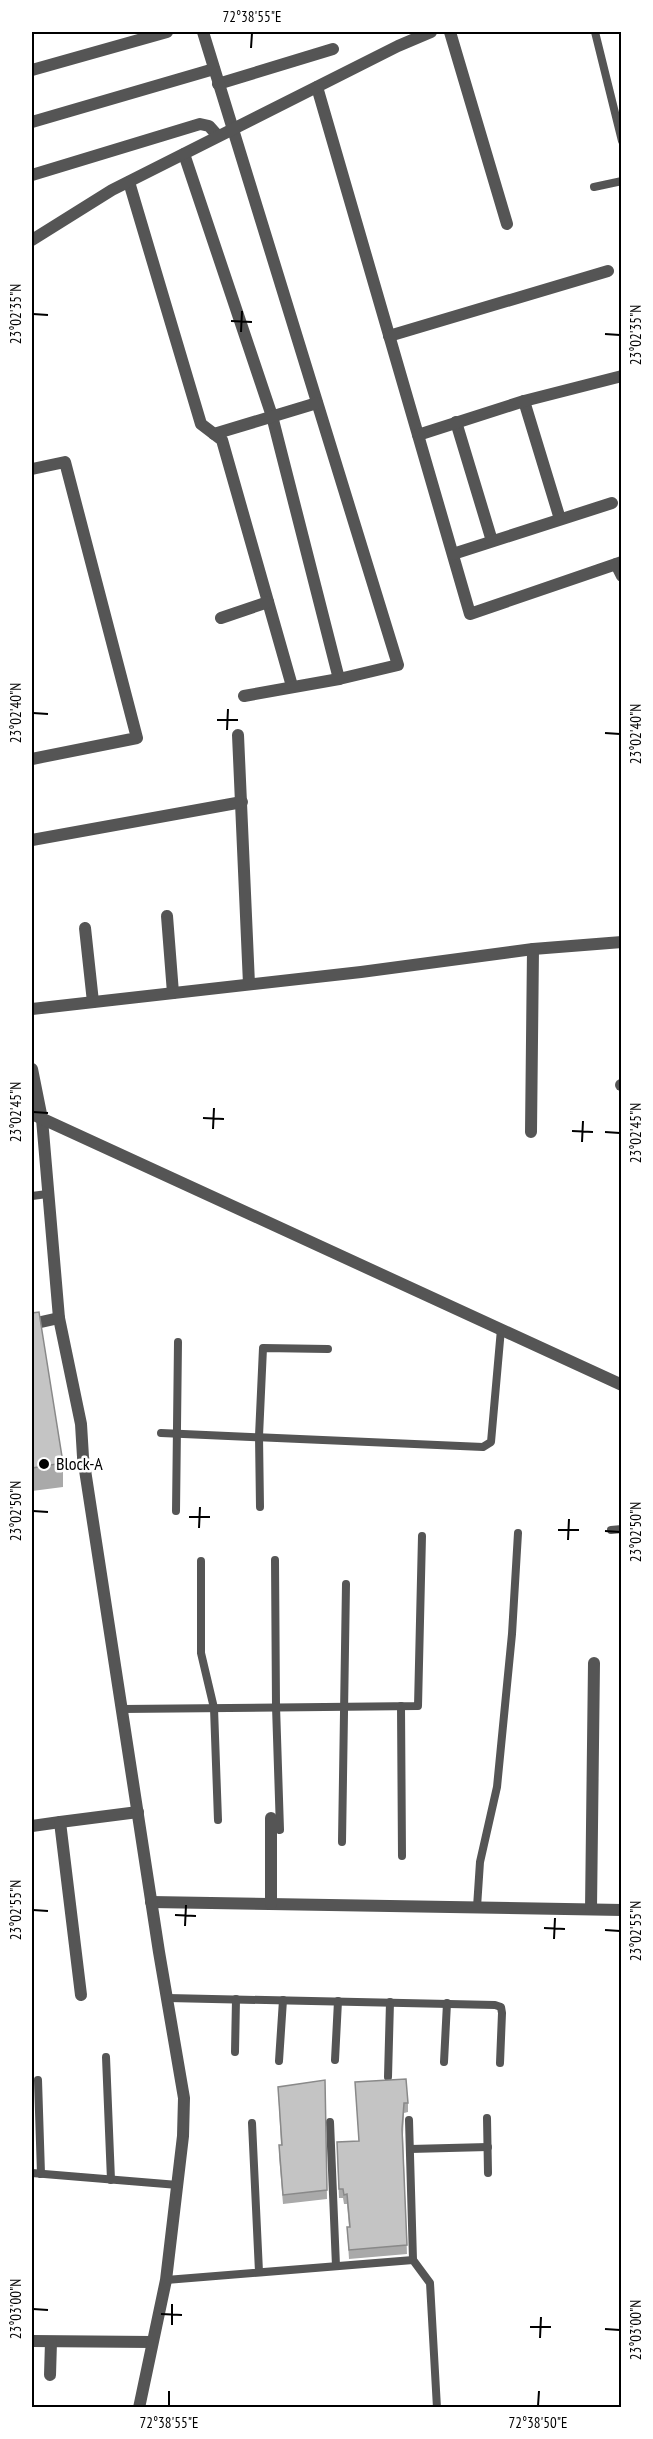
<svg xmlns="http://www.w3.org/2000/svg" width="653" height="2439" font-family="'PT Sans Narrow',sans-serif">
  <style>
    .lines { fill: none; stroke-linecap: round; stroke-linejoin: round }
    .service { stroke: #555; stroke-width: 8 }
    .minor { stroke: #555; stroke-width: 12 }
    .tertiary { stroke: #555; stroke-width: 12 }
    .wall { fill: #a9a9a9 }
    .building { fill: #c4c4c4; stroke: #898989; stroke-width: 1.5 }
    .ticks { fill: none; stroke: #000; stroke-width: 2 }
    .poi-dot { fill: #000; stroke: #fff; stroke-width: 2 }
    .labels { text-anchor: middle; stroke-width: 5; stroke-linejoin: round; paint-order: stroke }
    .poi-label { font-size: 18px; fill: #000; stroke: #fff; text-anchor: start }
    .neatline { fill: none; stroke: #000; stroke-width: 2 }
    .ticks-label { font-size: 15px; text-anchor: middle; fill: #000 }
  </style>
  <rect width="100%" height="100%" fill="#fff"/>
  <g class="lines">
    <g class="service">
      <path d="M 595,32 L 622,141"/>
      <path d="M 594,187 L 622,181"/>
      <path d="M 32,1196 L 47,1194"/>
      <path d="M 161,1433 L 483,1447 L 491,1442 L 501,1329"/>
      <path d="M 260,1507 L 259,1436 L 263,1348 L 328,1349"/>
      <path d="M 176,1511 L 178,1342"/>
      <path d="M 611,1530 L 622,1529"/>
      <path d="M 275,1560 L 276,1706 L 280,1830"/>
      <path d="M 201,1561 L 201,1653 L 214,1708 L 218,1820"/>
      <path d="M 401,1706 L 402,1856"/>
      <path d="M 122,1709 L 418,1706 L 422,1536"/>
      <path d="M 342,1842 L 346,1584"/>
      <path d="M 477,1907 L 480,1862 L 497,1787 L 512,1634 L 518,1533"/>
      <path d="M 168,1998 L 495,2005 L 501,2007 L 502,2013 L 500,2063"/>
      <path d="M 235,2052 L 236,1999"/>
      <path d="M 106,2057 L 111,2180"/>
      <path d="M 335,2060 L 338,2001"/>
      <path d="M 279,2061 L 283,2000"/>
      <path d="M 444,2062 L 447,2003"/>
      <path d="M 388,2077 L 390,2002"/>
      <path d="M 38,2080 L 41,2174"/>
      <path d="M 487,2118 L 488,2173"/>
      <path d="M 409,2120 L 413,2260"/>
      <path d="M 330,2122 L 336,2266"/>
      <path d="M 252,2123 L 259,2272"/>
      <path d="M 410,2149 L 488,2147"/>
      <path d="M 32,2173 L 178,2185"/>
      <path d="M 166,2280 L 413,2260 L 430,2283 L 437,2408"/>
    </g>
    <g class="minor">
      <path d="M 450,32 L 507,224"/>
      <path d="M 32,70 L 167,32"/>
      <path d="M 218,84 L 333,49"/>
      <path d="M 317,87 L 470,614 L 622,562"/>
      <path d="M 32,122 L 214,69"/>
      <path d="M 184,154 L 272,416 L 339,679 L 398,665 L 203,32"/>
      <path d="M 32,175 L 200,124 L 209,126 L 218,136"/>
      <path d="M 129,182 L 201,424 L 222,440 L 292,686"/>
      <path d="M 389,336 L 608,271"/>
      <path d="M 524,401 L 560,519"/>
      <path d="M 456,422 L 492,541"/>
      <path d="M 214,434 L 317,403"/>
      <path d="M 418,435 L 524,401 L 622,376"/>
      <path d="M 32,469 L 65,462 L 137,738 L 32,759"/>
      <path d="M 453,554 L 612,503"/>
      <path d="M 616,564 L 622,576"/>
      <path d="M 221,618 L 268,602"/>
      <path d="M 244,696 L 339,679"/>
      <path d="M 238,735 L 249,984"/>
      <path d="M 32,840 L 242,802"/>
      <path d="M 167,916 L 173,993"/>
      <path d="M 85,928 L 93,1002"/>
      <path d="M 32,1009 L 361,972 L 533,949 L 622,942"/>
      <path d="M 621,1085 L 622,1085"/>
      <path d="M 531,1132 L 533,949"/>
      <path d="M 32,1324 L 59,1318"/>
      <path d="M 32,1826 L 60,1822"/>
      <path d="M 151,1902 L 622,1910"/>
      <path d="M 271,1904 L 271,1818"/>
      <path d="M 591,1909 L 594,1663"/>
      <path d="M 81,1995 L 60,1822 L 138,1812"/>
      <path d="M 32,2341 L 152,2342"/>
      <path d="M 50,2375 L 51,2342"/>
    </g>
    <g class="tertiary">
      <path d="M 32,240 L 112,190 L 398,46 L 431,32"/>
      <path d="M 32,1069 L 42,1119 L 59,1318 L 81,1424 L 83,1457 L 159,1952 L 184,2098 L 183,2136 L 166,2280 L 139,2408"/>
      <path d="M 32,1114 L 622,1385"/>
    </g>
  </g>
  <g class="wall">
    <path d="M 32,1313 L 63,1463 L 63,1487 L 32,1491 Z"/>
    <path d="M 325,2080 L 327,2199 L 283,2204 L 279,2155 L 279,2145 L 281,2145 L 278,2087 Z"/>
    <path d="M 355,2082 L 408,2103 L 408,2112 L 404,2113 L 403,2135 L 407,2254 L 349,2259 L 347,2227 L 349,2227 L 347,2204 L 344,2204 L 343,2198 L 339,2198 L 337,2152 L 359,2141 Z"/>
  </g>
  <g class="building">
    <path d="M 39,1312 L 63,1463 L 32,1468 L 32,1313 Z"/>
    <path d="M 406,2079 L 408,2103 L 404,2103 L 402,2129 L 407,2245 L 349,2250 L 347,2227 L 350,2227 L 347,2194 L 344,2195 L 343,2189 L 339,2189 L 337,2142 L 359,2141 L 355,2082 Z"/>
    <path d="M 325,2080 L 327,2190 L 283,2195 L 279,2145 L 282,2145 L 278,2087 Z"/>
  </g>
  <path class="ticks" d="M 251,48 L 252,33M 33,314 L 48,315M 231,321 L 252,322M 241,332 L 242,311M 605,334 L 620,335M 33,713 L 48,714M 217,720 L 238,720M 227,730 L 228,709M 605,733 L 620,734M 33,1112 L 48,1113M 203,1118 L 224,1119M 213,1129 L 214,1108M 572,1131 L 593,1132M 605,1132 L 620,1133M 582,1142 L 583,1121M 33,1511 L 48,1512M 189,1517 L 210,1517M 199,1528 L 200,1507M 558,1530 L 579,1530M 605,1531 L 620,1532M 568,1540 L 569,1519M 33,1910 L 48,1911M 175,1915 L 196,1916M 185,1926 L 186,1905M 544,1928 L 565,1929M 605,1930 L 620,1931M 554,1939 L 555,1918M 33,2309 L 48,2310M 161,2314 L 182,2315M 172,2325 L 172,2304M 530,2327 L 551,2327M 605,2329 L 620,2330M 540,2338 L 541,2317M 169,2406 L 169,2391M 538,2406 L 539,2391"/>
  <circle class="poi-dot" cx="44" cy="1464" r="6"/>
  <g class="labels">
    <g class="poi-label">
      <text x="56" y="1470">Block-A</text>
    </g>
  </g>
  <rect width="653" height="2439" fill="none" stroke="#ffffff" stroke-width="66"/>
  <rect x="33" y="33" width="587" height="2373" class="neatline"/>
  <g class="ticks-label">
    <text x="252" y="22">72°38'55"E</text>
    <text transform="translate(16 314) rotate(-90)" y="5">23°02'35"N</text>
    <text transform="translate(636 335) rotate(-90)" y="5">23°02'35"N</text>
    <text transform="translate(16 713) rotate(-90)" y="5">23°02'40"N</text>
    <text transform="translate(636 734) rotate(-90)" y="5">23°02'40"N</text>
    <text transform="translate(16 1112) rotate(-90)" y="5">23°02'45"N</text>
    <text transform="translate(636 1133) rotate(-90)" y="5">23°02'45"N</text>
    <text transform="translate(16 1511) rotate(-90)" y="5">23°02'50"N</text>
    <text transform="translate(636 1532) rotate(-90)" y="5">23°02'50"N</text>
    <text transform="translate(16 1910) rotate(-90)" y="5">23°02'55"N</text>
    <text transform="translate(636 1931) rotate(-90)" y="5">23°02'55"N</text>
    <text transform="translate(16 2309) rotate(-90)" y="5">23°03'00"N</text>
    <text transform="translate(636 2330) rotate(-90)" y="5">23°03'00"N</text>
    <text x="169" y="2428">72°38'55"E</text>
    <text x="538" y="2428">72°38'50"E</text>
  </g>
</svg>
